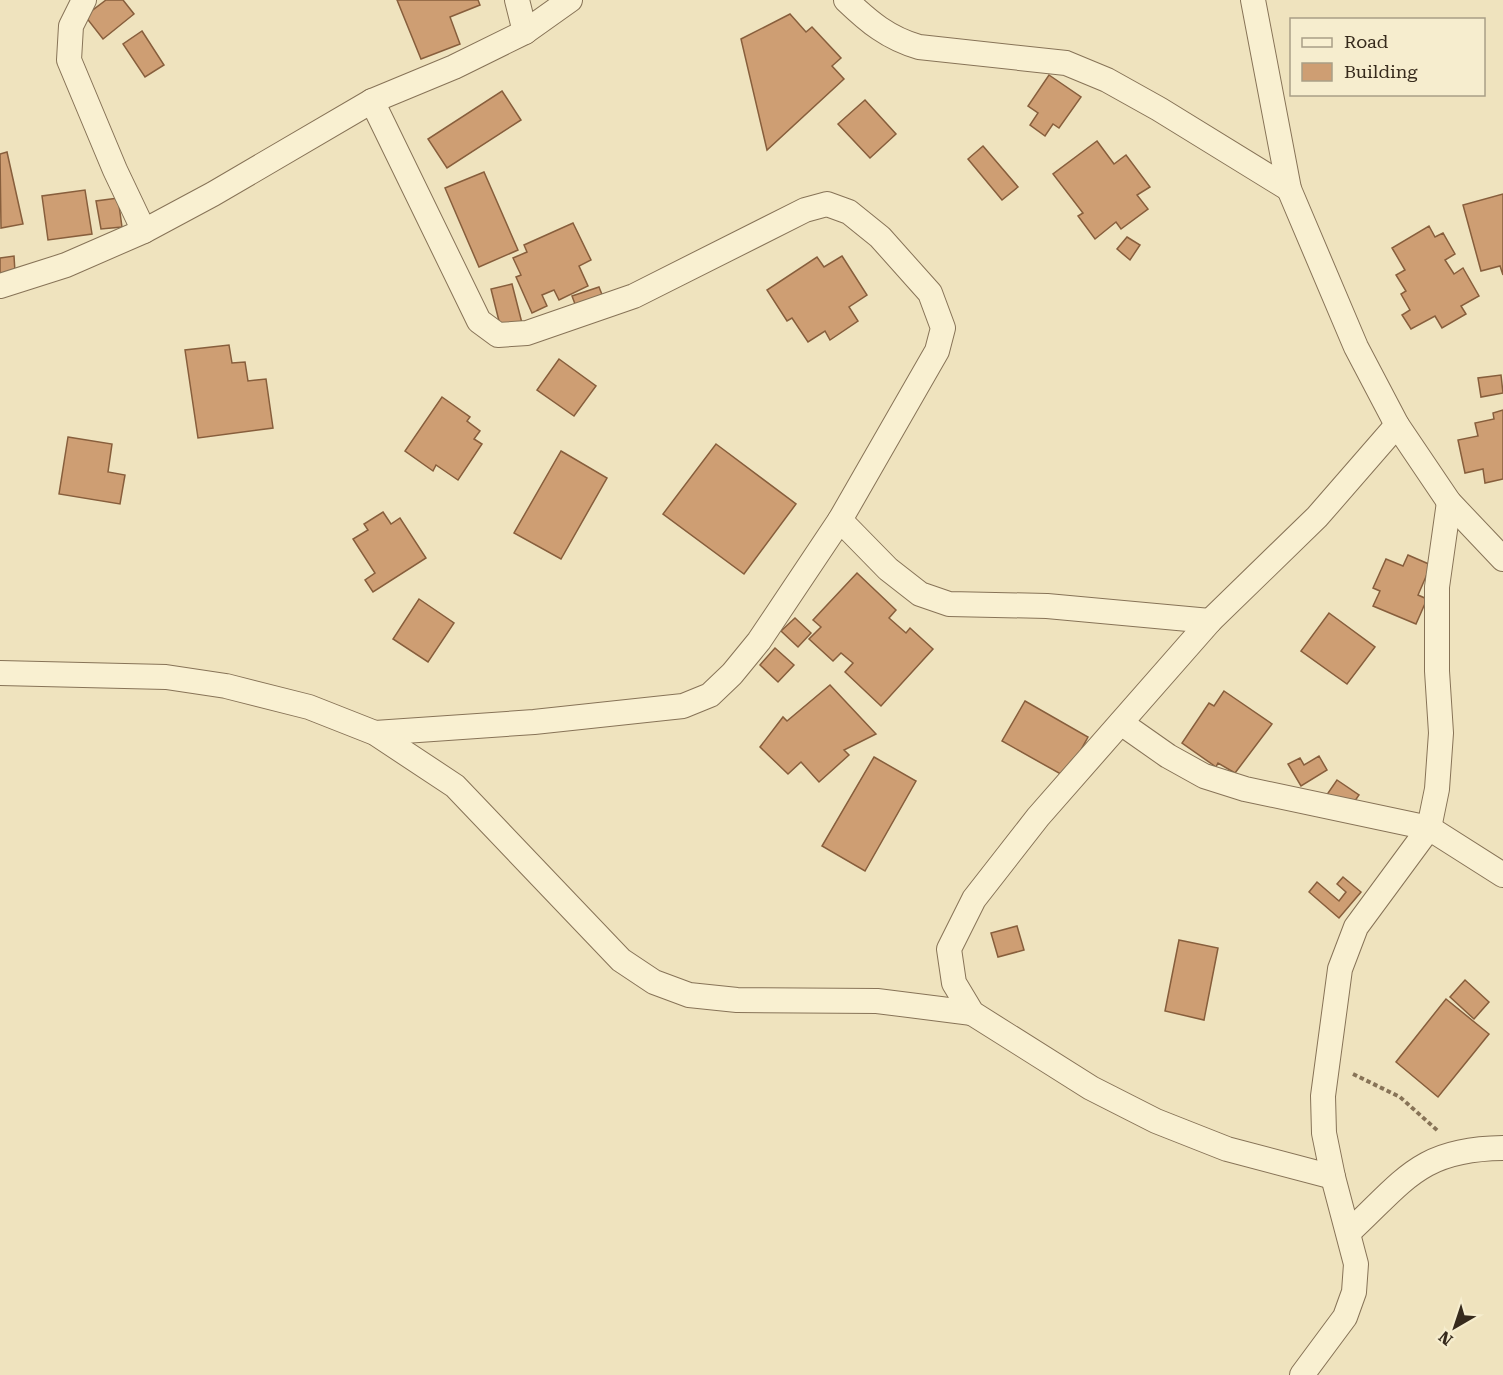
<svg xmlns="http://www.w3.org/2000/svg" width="1503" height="1375" font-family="'Roboto Serif',serif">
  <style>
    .building { fill: #ce9e73; stroke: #875e3c; stroke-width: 1.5 }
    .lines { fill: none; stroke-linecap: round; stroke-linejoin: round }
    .street-casing { stroke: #877357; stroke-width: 26 }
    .path { stroke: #877357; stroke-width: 4; stroke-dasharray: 4.5 3; stroke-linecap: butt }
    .street { stroke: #f9f0d1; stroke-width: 24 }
  </style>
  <rect width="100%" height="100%" fill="#efe3be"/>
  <g class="building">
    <path d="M 106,0 L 123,0 L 134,14 L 103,39 L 85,16 Z"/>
    <path d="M 397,0 L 478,0 L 480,5 L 450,17 L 460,44 L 421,59 Z"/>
    <path d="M 790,14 L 806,32 L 812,27 L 841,58 L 832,66 L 844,79 L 767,150 L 741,39 Z"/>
    <path d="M 142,31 L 164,65 L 145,77 L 123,44 Z"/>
    <path d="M 1049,75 L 1081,97 L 1059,128 L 1053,124 L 1045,136 L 1030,125 L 1038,113 L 1028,106 Z"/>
    <path d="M 502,91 L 521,120 L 447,168 L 428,139 Z"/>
    <path d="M 865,100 L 896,134 L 870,158 L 838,124 Z"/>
    <path d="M 1097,141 L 1114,164 L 1126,155 L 1150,187 L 1137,195 L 1148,209 L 1121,229 L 1116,222 L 1095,239 L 1078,216 L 1083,213 L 1053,174 Z"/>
    <path d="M 983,146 L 1018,187 L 1002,200 L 968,159 Z"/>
    <path d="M 7,152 L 23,224 L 1,228 L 0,154 Z"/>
    <path d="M 484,172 L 518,250 L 479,267 L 445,188 Z"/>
    <path d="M 85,190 L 92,234 L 48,240 L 42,196 Z"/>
    <path d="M 1503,194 L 1503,275 L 1500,266 L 1481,271 L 1463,205 Z"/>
    <path d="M 118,198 L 122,227 L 101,229 L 96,201 Z"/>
    <path d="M 573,223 L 591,260 L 579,266 L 588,286 L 559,300 L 554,290 L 542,295 L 547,306 L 532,313 L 516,277 L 521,275 L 513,258 L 527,252 L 524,245 Z"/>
    <path d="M 1429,226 L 1435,237 L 1443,233 L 1455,254 L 1445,260 L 1454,274 L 1463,268 L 1479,296 L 1461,306 L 1466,314 L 1442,328 L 1435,316 L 1411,329 L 1402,315 L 1410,310 L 1401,294 L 1406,291 L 1396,275 L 1405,270 L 1392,248 Z"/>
    <path d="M 1127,237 L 1140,245 L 1130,260 L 1117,249 Z"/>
    <path d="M 14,256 L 15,272 L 0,274 L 0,258 Z"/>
    <path d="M 842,256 L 867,295 L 849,307 L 858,321 L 830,340 L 825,331 L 808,342 L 792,318 L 787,321 L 767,290 L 817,257 L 824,267 Z"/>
    <path d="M 512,284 L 523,327 L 502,333 L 491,289 Z"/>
    <path d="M 599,287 L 605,302 L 578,312 L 572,296 Z"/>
    <path d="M 229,345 L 232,363 L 245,362 L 248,381 L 266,379 L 273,428 L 198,438 L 185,350 Z"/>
    <path d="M 559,359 L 596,386 L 574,416 L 537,390 Z"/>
    <path d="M 1501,375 L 1503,393 L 1481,397 L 1478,378 Z"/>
    <path d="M 442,397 L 470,417 L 467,421 L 480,431 L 474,439 L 482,444 L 458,480 L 436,465 L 433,471 L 405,451 Z"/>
    <path d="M 1503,410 L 1503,479 L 1485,483 L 1483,469 L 1465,473 L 1458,440 L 1478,436 L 1475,423 L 1494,419 L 1493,413 Z"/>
    <path d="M 68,437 L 112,444 L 108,472 L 125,475 L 120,504 L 59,494 Z"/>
    <path d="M 716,444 L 796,504 L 744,574 L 663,514 Z"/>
    <path d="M 561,451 L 607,478 L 561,559 L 514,533 Z"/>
    <path d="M 383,512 L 391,524 L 400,518 L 426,558 L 373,592 L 365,580 L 375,573 L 353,539 L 368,530 L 364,524 Z"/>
    <path d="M 1408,555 L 1431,565 L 1418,595 L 1427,599 L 1416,624 L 1373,606 L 1380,591 L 1373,588 L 1386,559 L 1403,566 Z"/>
    <path d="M 857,573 L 896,610 L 889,618 L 906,633 L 910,628 L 933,649 L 881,706 L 845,672 L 853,663 L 841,653 L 833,661 L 809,639 L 821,627 L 813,620 Z"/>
    <path d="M 419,599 L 454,623 L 428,662 L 393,639 Z"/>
    <path d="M 1329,613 L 1375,647 L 1347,684 L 1301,651 Z"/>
    <path d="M 795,618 L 811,633 L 798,647 L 781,631 Z"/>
    <path d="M 775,648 L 794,665 L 778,682 L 760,665 Z"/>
    <path d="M 830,685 L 876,734 L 844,750 L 849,755 L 819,782 L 801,762 L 788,774 L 760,747 L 783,717 L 787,721 Z"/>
    <path d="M 1224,691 L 1272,724 L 1235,773 L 1218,763 L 1216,767 L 1182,743 L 1209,703 L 1214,706 Z"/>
    <path d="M 1025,701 L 1088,737 L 1066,777 L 1002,741 Z"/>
    <path d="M 1319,756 L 1327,770 L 1301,786 L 1288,764 L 1300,758 L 1304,765 Z"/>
    <path d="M 874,757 L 916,781 L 865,871 L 822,846 Z"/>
    <path d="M 1337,780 L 1359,795 L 1348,811 L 1326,796 Z"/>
    <path d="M 1343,877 L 1361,892 L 1339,918 L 1309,892 L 1317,882 L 1339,901 L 1346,892 L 1337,884 Z"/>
    <path d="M 1017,926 L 1024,950 L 998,957 L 991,933 Z"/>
    <path d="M 1179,940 L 1218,948 L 1204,1020 L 1165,1011 Z"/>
    <path d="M 1465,980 L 1489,1002 L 1474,1019 L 1450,997 Z"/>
    <path d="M 1446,999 L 1489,1034 L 1438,1097 L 1396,1062 Z"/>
  </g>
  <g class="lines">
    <g class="street-casing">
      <g id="street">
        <path d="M 84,0 L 71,26 L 69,60 L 115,170 L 144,231"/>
        <path d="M 517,0 L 525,32"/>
        <path d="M 846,0 C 869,22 888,38 919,47 L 1066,63 L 1107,80 L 1159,109 L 1289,189"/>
        <path d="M 1253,0 L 1289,189 L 1356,347 L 1397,425 L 1449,502 L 1503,559"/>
        <path d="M 372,101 L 479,321 L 498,335 L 527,333 L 634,296 L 805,210 L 827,204 L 849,212 L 880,237 L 930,293 L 943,328 L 937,351 L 840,520 L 759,641 L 732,674 L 710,695 L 683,706 L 534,722 L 375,733"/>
        <path d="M 0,286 L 66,265 L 144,231 L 213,194 L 372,101 L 454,67 L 525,32 L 570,0"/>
        <path d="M 840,520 L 888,569 L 920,594 L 949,604 L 1047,606 L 1210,621"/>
        <path d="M 0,673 L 166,677 L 226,686 L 309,707 L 375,733 L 455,786 L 621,960 L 654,982 L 689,995 L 737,1000 L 877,1001 L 972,1013"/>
        <path d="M 1121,723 L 1168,756 L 1204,776 L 1245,789 L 1429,828 L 1503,875"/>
        <path d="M 1333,1177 L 1227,1149 L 1156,1121 L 1091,1088 L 972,1013 L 954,983 L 949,949 L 974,899 L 1038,817 L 1210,621 L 1317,517 L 1397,425"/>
        <path d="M 1349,1232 C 1405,1180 1420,1149 1503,1148"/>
        <path d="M 1302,1375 L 1345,1317 L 1354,1292 L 1356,1264 L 1333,1177 L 1324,1133 L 1323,1096 L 1340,969 L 1356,927 L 1429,828 L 1437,789 L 1441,733 L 1437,671 L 1437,587 L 1449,502"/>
      </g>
    </g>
    <path class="path" d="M 1353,1074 L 1400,1097 L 1438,1131"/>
    <use href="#street" class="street"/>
  </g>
  <rect x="1290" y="18" width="195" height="78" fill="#f6edce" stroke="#a99f87" stroke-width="1.5"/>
  <rect x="1302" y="38" width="30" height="9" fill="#f9f0d1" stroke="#a99f87" stroke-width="1.5"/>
  <text x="1344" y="48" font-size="18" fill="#362a1c">Road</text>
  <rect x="1302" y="63" width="30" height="18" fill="#ce9e73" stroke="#a99f87" stroke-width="1.5"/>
  <text x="1344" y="78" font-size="18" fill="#362a1c">Building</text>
  <g transform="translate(1455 1327) rotate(219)" stroke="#f6edce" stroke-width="4.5" paint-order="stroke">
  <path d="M0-4.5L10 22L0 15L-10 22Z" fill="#362a1c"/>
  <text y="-9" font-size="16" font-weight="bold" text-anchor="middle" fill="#362a1c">N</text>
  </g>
</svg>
